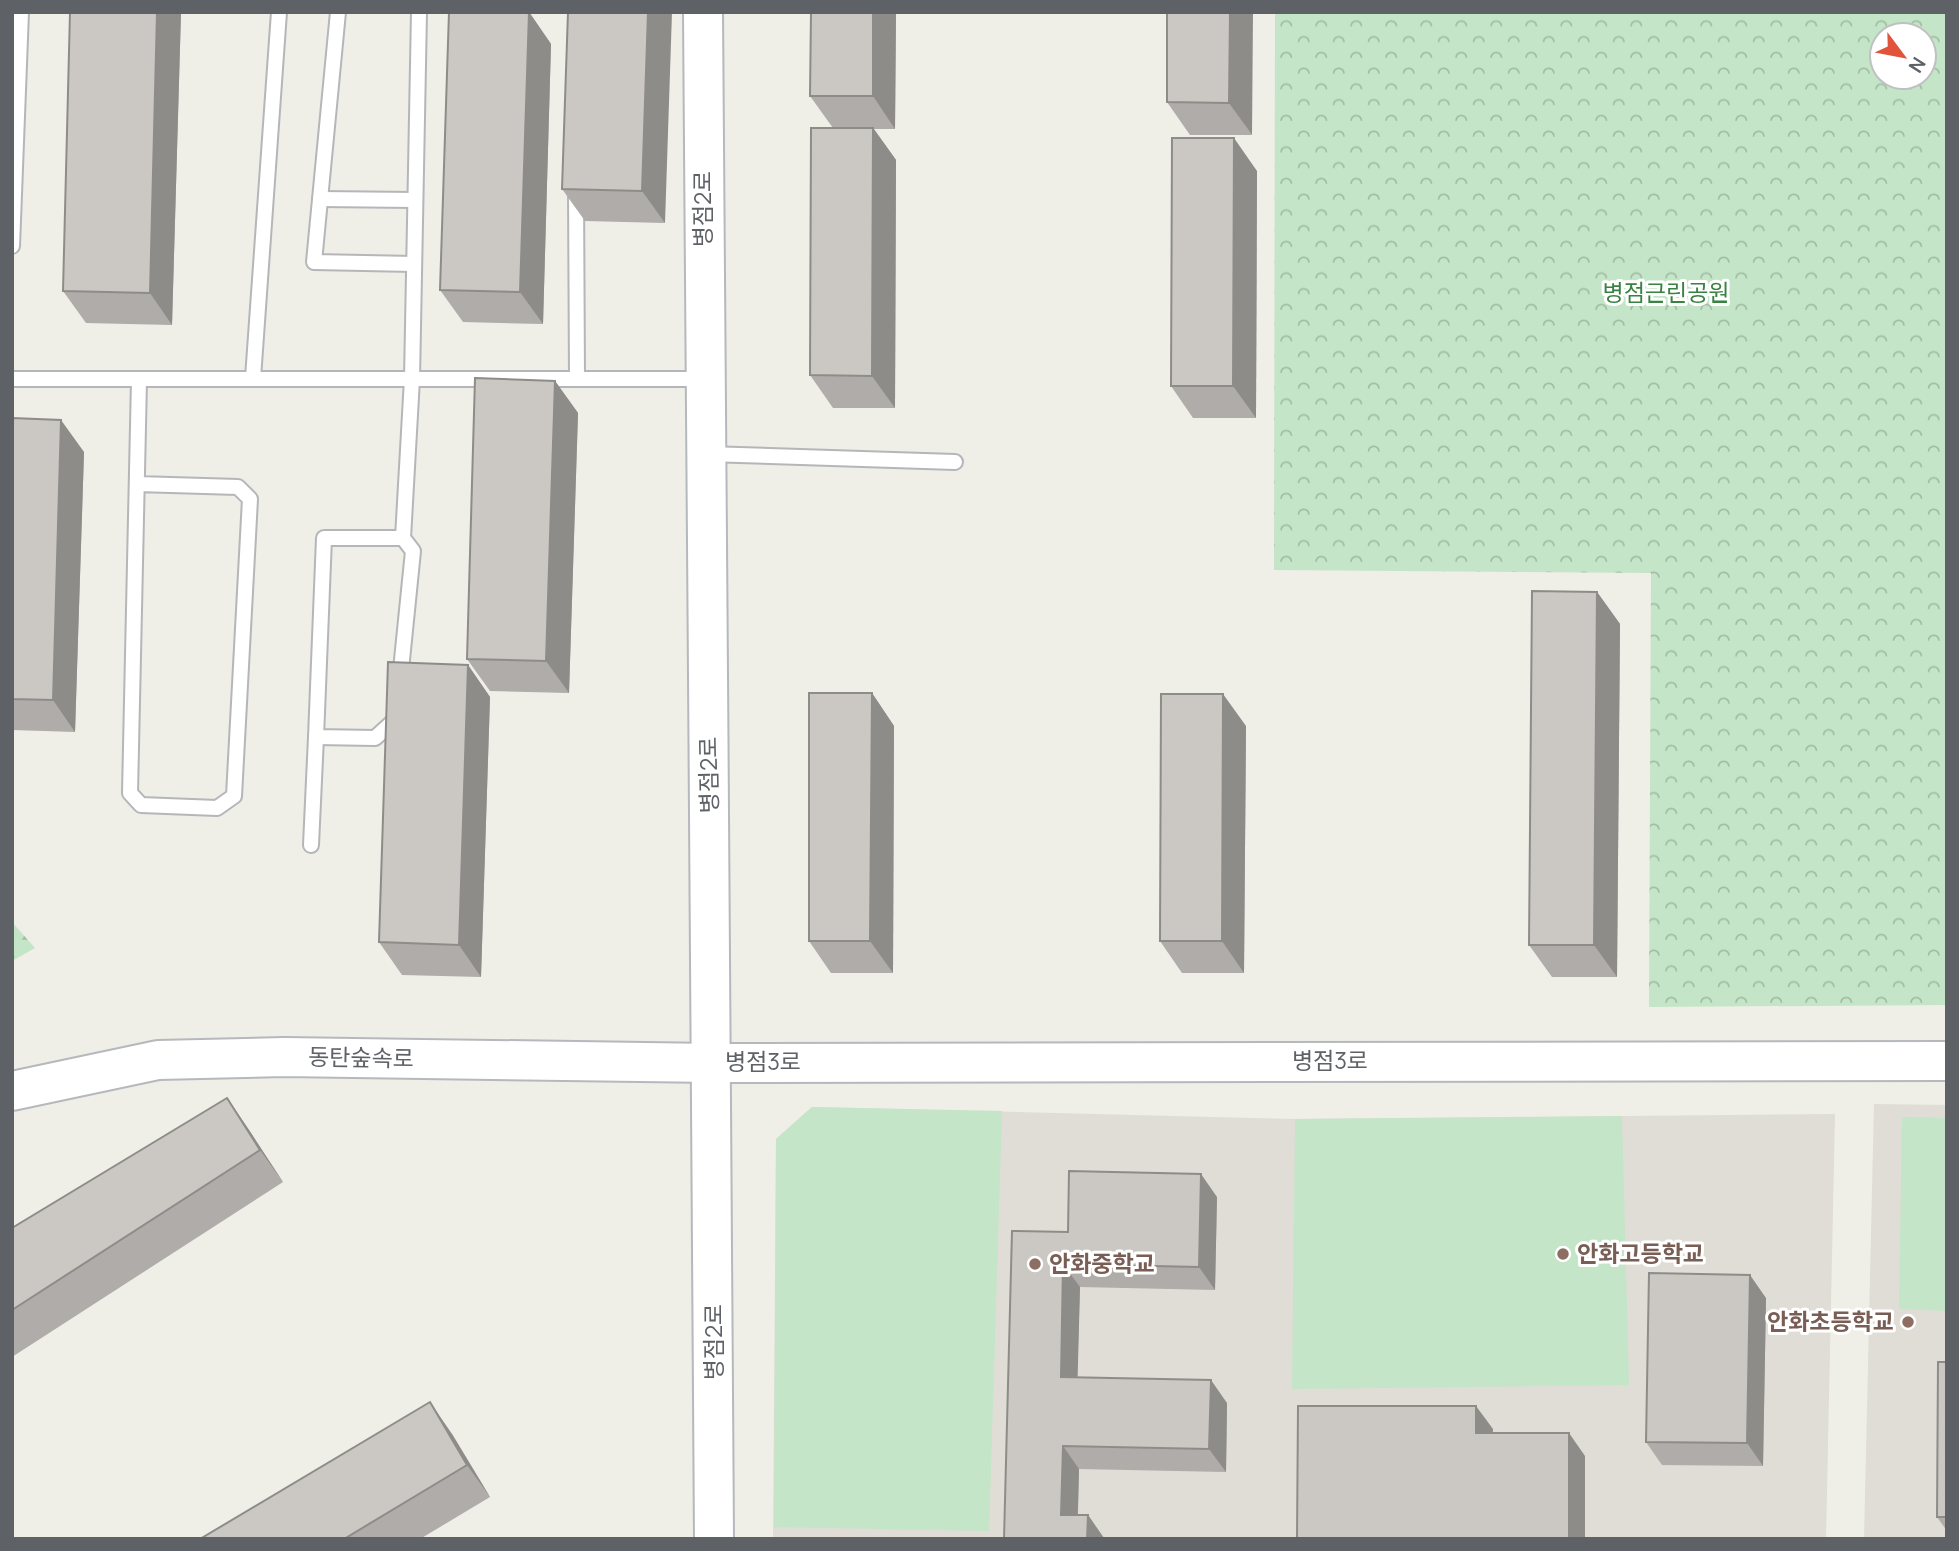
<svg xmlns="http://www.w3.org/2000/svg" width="1959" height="1551" font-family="Manrope,'Noto Sans KR',sans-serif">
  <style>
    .education { fill: #dfddd5 }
    .forest { fill: url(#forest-firs) }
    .park { fill: url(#park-crowns); fill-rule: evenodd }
    .pitch { fill: #c4e5c7 }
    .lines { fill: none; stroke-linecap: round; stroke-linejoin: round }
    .lane-casing { stroke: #b4b6ba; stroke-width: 18 }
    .secondary-casing { stroke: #b5b8bd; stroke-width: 42 }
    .lane { stroke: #fff; stroke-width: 14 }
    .secondary { stroke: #fff; stroke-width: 38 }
    .wall { fill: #afaca9 }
    .shaded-wall { fill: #8e8c89 }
    .building { fill: #cbc8c4; stroke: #8e8c89; stroke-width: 2 }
    .education-dot { fill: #8d6e63; stroke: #fff; stroke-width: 2.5 }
    .labels { text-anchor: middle; stroke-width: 6; stroke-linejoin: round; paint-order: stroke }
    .street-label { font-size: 23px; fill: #5e6166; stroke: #fff }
    .park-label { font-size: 23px; fill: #398241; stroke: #fff }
    .education-label { font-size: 23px; font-weight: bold; fill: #785e54; stroke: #fff; text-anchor: start }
  </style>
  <defs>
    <pattern id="forest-firs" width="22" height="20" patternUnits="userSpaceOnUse" patternTransform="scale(1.75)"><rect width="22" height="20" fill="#c4e5c7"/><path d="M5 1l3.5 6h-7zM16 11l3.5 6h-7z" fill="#a2bda5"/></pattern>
    <pattern id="park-crowns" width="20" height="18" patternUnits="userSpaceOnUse" patternTransform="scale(1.75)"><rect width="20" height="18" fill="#c4e5c7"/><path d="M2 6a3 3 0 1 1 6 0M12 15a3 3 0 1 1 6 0" fill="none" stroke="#a2bda5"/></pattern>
  </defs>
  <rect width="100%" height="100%" fill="#efeee7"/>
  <g class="education">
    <path d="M 1874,1104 L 1947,1105 L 1947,1539 L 1864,1539 Z"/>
    <path d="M 812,1107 L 1295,1119 L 1835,1114 L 1826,1539 L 773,1539 L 776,1139 Z"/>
  </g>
  <path class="forest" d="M 12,922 L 35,948 L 12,961 Z"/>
  <path class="park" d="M 1275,12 L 1947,12 L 1947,1005 L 1649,1007 L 1651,573 L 1274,570 ZM 1882,35 L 1924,35 L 1924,77 L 1882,77 Z"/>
  <g class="pitch">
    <path d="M 812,1107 L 1002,1111 L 989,1531 L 774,1527 L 776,1139 Z"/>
    <path d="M 1622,1116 L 1629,1385 L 1292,1389 L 1295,1119 Z"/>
    <path d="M 1902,1117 L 1947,1118 L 1947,1311 L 1899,1309 Z"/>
  </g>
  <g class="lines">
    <g class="lane-casing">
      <g id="lane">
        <path d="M 338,12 L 314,262 L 414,264"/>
        <path d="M 576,190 L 577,378"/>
        <path d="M 320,199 L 415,200"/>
        <path d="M 12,246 L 21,12"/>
        <path d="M 253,378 L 279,12"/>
        <path d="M 12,379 L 703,379"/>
        <path d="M 706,454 L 955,462"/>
        <path d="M 137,484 L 238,487 L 250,499 L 234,796 L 217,808 L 141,805 L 130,793 L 139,380"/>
        <path d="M 324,538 L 403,538 L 413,551 L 396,719 L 375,738 L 316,737 Z"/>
        <path d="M 403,538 L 412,379 L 419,12"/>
        <path d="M 311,845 L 316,737"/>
      </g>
    </g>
    <g class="secondary-casing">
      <g id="secondary">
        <path d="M 703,12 C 704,521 714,1030 714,1539"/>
        <path d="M 12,1091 L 158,1060 L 284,1057 L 714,1063 L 1947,1061"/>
      </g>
    </g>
    <use href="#lane" class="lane"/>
    <use href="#secondary" class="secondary"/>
  </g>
  <g class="wall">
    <path d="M 70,12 L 181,12 L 172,325 L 86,323 L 63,291 Z"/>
    <path d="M 529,12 L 551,44 L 543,324 L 463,322 L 440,290 Z"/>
    <path d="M 568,12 L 665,223 L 585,221 L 562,189 Z"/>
    <path d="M 896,12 L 895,129 L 874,129 L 896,160 L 895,408 L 833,408 L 810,375 L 833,128 L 810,96 Z"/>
    <path d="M 1167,12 L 1252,135 L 1190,135 L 1167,102 Z"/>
    <path d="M 1257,171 L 1256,418 L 1193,418 L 1171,386 Z"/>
    <path d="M 555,381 L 578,413 L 569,693 L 490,691 L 467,659 Z"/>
    <path d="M 12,418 L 84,452 L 75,732 L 12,730 Z"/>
    <path d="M 1597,592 L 1620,624 L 1617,977 L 1552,977 L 1529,945 Z"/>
    <path d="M 468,665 L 490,697 L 481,977 L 402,975 L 379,942 Z"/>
    <path d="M 872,693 L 894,726 L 893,973 L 831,973 L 809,941 Z"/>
    <path d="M 1246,726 L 1244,973 L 1182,973 L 1160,941 Z"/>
    <path d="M 227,1098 L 249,1130 L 283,1182 L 12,1357 L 12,1228 Z"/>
    <path d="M 1217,1197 L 1215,1290 L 1080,1287 L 1077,1377 L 1227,1403 L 1226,1472 L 1079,1469 L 1078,1515 L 1088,1515 L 1104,1539 L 1004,1539 L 1068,1232 Z"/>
    <path d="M 1766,1298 L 1763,1466 L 1662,1465 L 1646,1442 Z"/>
    <path d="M 1947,1362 L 1947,1531 L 1937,1517 Z"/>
    <path d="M 452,1434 L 490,1497 L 420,1539 L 200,1539 Z"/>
  </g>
  <g class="shaded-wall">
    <path d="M 157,12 L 181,12 L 172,325 L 150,293 Z"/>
    <path d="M 529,12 L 551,44 L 543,324 L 520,292 Z"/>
    <path d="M 648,12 L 672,12 L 665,223 L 642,191 Z"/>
    <path d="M 873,12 L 896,12 L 895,129 L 873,96 Z"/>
    <path d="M 1230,12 L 1253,12 L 1252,135 L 1229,103 Z"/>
    <path d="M 873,128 L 896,160 L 895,408 L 872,376 Z"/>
    <path d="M 1234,138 L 1257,171 L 1256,418 L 1233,386 Z"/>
    <path d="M 555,381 L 578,413 L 569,693 L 546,661 Z"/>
    <path d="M 61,420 L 84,452 L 75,732 L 53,700 Z"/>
    <path d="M 1597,592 L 1620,624 L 1617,977 L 1594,945 Z"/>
    <path d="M 468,665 L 490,697 L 481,977 L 459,945 Z"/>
    <path d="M 872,693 L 894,726 L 893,973 L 870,941 Z"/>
    <path d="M 1223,694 L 1246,726 L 1244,973 L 1222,941 Z"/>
    <path d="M 227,1098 L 249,1130 L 283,1182 L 260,1150 Z"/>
    <path d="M 1201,1174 L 1217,1197 L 1215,1290 L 1199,1267 Z"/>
    <path d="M 1063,1264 L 1080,1287 L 1077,1400 L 1061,1377 Z"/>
    <path d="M 1750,1275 L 1766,1298 L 1763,1466 L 1747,1443 Z"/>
    <path d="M 1211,1380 L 1227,1403 L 1226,1472 L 1209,1449 Z"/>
    <path d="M 430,1402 L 452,1434 L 490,1497 L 467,1465 Z"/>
    <path d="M 1476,1406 L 1493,1429 L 1492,1456 L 1476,1433 Z"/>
    <path d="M 1569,1433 L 1585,1456 L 1585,1539 L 1569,1539 Z"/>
    <path d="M 1063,1446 L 1079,1469 L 1077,1538 L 1061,1515 Z"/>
    <path d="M 1088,1515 L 1104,1538 L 1104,1539 L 1087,1539 Z"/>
  </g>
  <g class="building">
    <path d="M 70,12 L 157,12 L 150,293 L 63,291 Z"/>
    <path d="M 449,12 L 529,12 L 520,292 L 440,290 Z"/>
    <path d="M 568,12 L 648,12 L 642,191 L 562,189 Z"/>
    <path d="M 811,12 L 873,12 L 873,96 L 810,96 Z"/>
    <path d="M 1167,12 L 1230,12 L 1229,103 L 1167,102 Z"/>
    <path d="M 811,128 L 873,128 L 872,376 L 810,375 Z"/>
    <path d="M 1172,138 L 1234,138 L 1233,386 L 1171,386 Z"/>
    <path d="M 475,378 L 555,381 L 546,661 L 467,659 Z"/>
    <path d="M 12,418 L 61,420 L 53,700 L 12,699 Z"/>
    <path d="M 1532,591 L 1597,592 L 1594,945 L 1529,945 Z"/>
    <path d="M 388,662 L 468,665 L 459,945 L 379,942 Z"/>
    <path d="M 809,693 L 872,693 L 870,941 L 809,941 Z"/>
    <path d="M 1161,694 L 1223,694 L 1222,941 L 1160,941 Z"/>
    <path d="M 227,1098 L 260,1150 L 12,1310 L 12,1228 Z"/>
    <path d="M 1069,1171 L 1201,1174 L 1199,1267 L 1063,1264 L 1061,1377 L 1211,1380 L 1209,1449 L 1063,1446 L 1061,1515 L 1088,1515 L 1087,1539 L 1004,1539 L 1012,1231 L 1068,1232 Z"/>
    <path d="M 1649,1273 L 1750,1275 L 1747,1443 L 1646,1442 Z"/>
    <path d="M 1938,1362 L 1947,1362 L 1947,1517 L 1937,1517 Z"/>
    <path d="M 430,1402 L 467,1465 L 344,1539 L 200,1539 Z"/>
    <path d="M 1298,1406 L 1476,1406 L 1476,1433 L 1569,1433 L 1569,1539 L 1297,1539 Z"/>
  </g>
  <g class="education-dot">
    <circle cx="1563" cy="1254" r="7"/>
    <circle cx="1035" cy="1264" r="7"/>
    <circle cx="1908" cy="1322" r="7"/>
  </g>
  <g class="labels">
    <g class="street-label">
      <text transform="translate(703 209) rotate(-90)" y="8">병점2로</text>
      <text transform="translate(709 775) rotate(-91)" y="8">병점2로</text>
      <text transform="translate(361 1058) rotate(1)" y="8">동탄숲속로</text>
      <text x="1330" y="1069">병점3로</text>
      <text x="763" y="1070">병점3로</text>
      <text transform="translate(714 1342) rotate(-90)" y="8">병점2로</text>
    </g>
    <g class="park-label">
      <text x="1666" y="301">병점근린공원</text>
    </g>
    <g class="education-label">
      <text x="1577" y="1262">안화고등학교</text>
      <text x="1049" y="1272">안화중학교</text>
      <text x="1894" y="1330" text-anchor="end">안화초등학교</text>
    </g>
  </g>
  <rect width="1959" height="1551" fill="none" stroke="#5e6166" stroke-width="28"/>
  <g transform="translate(1903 56) rotate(122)"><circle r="33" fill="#ffffff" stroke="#bfc0c2" stroke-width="2"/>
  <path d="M0-5L12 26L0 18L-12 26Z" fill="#e1543b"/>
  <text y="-10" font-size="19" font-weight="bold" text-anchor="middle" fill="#5e6166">N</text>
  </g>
</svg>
